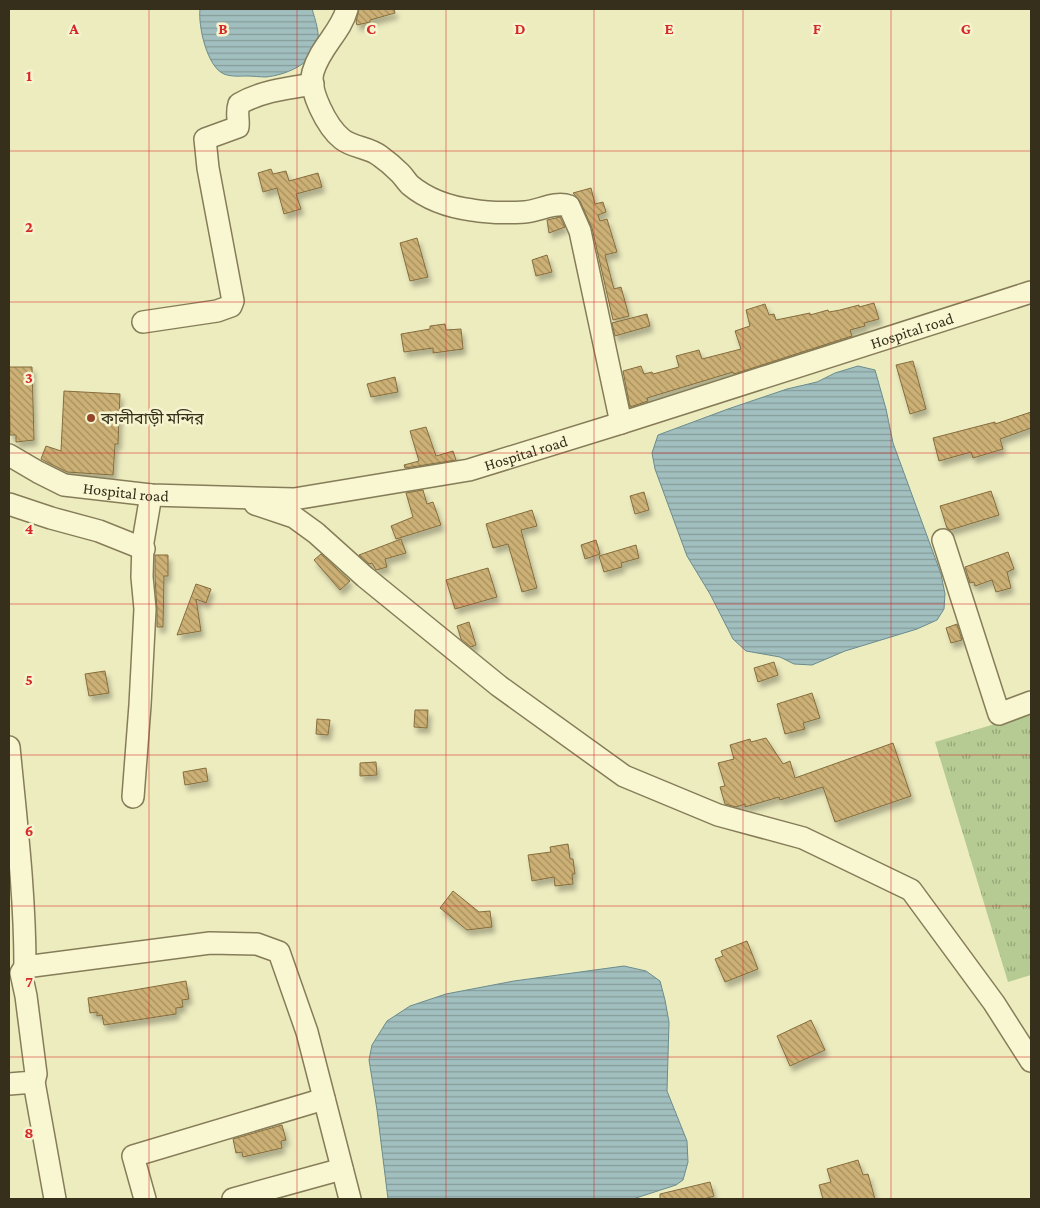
<svg xmlns="http://www.w3.org/2000/svg" width="1040" height="1208" font-family="'Crimson Pro','Noto Sans Bengali',serif">
  <style>
    .park { fill: url(#park-tufts) }
    .water { fill: url(#water-rules); stroke: #6a8c8d }
    .building { fill: url(#building-back-hatch); stroke: #856d3e; filter: url(#shadow) }
    .lines { fill: none; stroke-linecap: round; stroke-linejoin: round }
    .minor-casing { stroke: #867d58; stroke-width: 24 }
    .minor { stroke: #f8f7d2; stroke-width: 21 }
    .grid { fill: none; stroke: #d62828; stroke-width: 1; stroke-opacity: 0.55 }
    .poi-dot { fill: #954528; stroke: #f5f4cf; stroke-width: 2 }
    .labels { text-anchor: middle; stroke-width: 5; stroke-linejoin: round; paint-order: stroke }
    .street-label { font-size: 16px; fill: #352f1c; stroke: #f5f4cf }
    .poi-label { font-size: 16px; fill: #352f1c; stroke: #f5f4cf; text-anchor: start }
    .grid-label { font-size: 16px; text-anchor: middle; font-weight: bold; fill: #d62828; stroke: #f5f4cf; stroke-width: 5; stroke-linejoin: round; paint-order: stroke }
  </style>
  <defs>
    <pattern id="park-tufts" width="24" height="20" patternUnits="userSpaceOnUse" patternTransform="scale(1.25)"><rect width="24" height="20" fill="#b5cb93"/><path d="M3 7l-1-3M5 7V3M7 7l1-3M15 17l-1-3M17 17v-4M19 17l1-3" fill="none" stroke="#94a577"/></pattern>
    <pattern id="water-rules" width="6" height="5" patternUnits="userSpaceOnUse" patternTransform="scale(1.25)"><rect width="6" height="5" fill="#a2bfbf"/><path d="M0 2.5h6" fill="none" stroke="#859c9a"/></pattern>
    <pattern id="building-back-hatch" width="6" height="6" patternUnits="userSpaceOnUse" patternTransform="scale(1.25)"><rect width="6" height="6" fill="#ccb075"/><path d="M-1 5l2 2M0 0l6 6M5-1l2 2" fill="none" stroke="#a6905f"/></pattern>
    <filter id="shadow"><feDropShadow dx="3" dy="5.5" stdDeviation="2.5" flood-color="#0004"/></filter>
  </defs>
  <rect width="100%" height="100%" fill="#edecbf"/>
  <path class="park" d="M 1031,713 L 1031,975 L 1008,982 L 935,742 Z"/>
  <g class="water">
    <path d="M 200,9 L 312,9 C 315,19 321,36 317,46 C 310,65 285,75 266,77 C 260,77 254,76 247,76 C 240,76 232,77 224,74 C 207,67 198,26 200,9 Z"/>
    <path d="M 858,366 L 875,370 L 886,409 L 893,443 L 941,574 L 945,594 L 944,609 L 937,620 L 917,629 L 845,651 L 812,665 L 794,664 L 780,657 L 746,651 L 733,639 L 710,594 L 687,556 L 655,469 L 652,453 L 658,435 L 728,409 L 787,389 L 817,382 L 835,373 Z"/>
    <path d="M 624,966 L 646,971 L 660,981 L 665,1000 L 669,1022 L 667,1091 L 687,1141 L 688,1162 L 683,1180 L 676,1185 L 633,1199 L 388,1199 L 377,1110 L 369,1060 L 372,1045 L 387,1021 L 410,1006 L 446,994 L 514,981 Z"/>
  </g>
  <g class="building">
    <path d="M 359,9 L 394,9 L 395,13 L 370,20 L 370,22 L 357,25 L 356,22 Z"/>
    <path d="M 271,169 L 273,174 L 286,171 L 289,181 L 318,173 L 322,187 L 296,194 L 301,209 L 284,214 L 277,188 L 263,192 L 258,173 Z"/>
    <path d="M 591,188 L 595,204 L 603,202 L 606,212 L 598,215 L 600,221 L 607,219 L 617,252 L 605,255 L 614,289 L 621,287 L 629,316 L 613,320 L 592,228 L 580,201 L 573,193 Z"/>
    <path d="M 560,217 L 565,227 L 549,233 L 547,220 Z"/>
    <path d="M 417,238 L 428,277 L 410,281 L 400,243 Z"/>
    <path d="M 547,255 L 552,272 L 536,276 L 532,260 Z"/>
    <path d="M 874,303 L 879,319 L 864,323 L 865,326 L 850,330 L 852,336 L 734,374 L 733,372 L 647,398 L 648,401 L 630,407 L 623,371 L 641,366 L 644,374 L 652,372 L 653,374 L 679,367 L 676,356 L 699,350 L 702,359 L 741,349 L 735,331 L 750,326 L 746,310 L 765,304 L 769,315 L 774,314 L 776,320 L 810,313 L 810,315 L 828,310 L 829,312 L 840,310 L 859,305 L 859,307 Z"/>
    <path d="M 647,314 L 650,326 L 615,336 L 612,323 Z"/>
    <path d="M 445,324 L 446,330 L 461,329 L 463,349 L 433,353 L 433,348 L 404,352 L 401,334 L 430,329 L 430,326 Z"/>
    <path d="M 913,361 L 926,409 L 910,414 L 896,365 Z"/>
    <path d="M 9,367 L 32,367 L 34,440 L 16,442 L 16,435 L 10,435 Z"/>
    <path d="M 395,377 L 398,392 L 371,397 L 367,384 Z"/>
    <path d="M 64,391 L 120,394 L 118,444 L 115,444 L 113,475 L 67,472 L 41,459 L 46,446 L 61,451 Z"/>
    <path d="M 1031,412 L 1031,428 L 1000,439 L 1003,449 L 973,458 L 971,452 L 939,461 L 933,438 L 995,422 L 995,424 Z"/>
    <path d="M 426,427 L 436,456 L 453,451 L 456,460 L 405,468 L 404,465 L 419,461 L 410,431 Z"/>
    <path d="M 423,490 L 427,504 L 433,502 L 441,525 L 396,539 L 391,526 L 413,517 L 406,493 Z"/>
    <path d="M 991,491 L 999,515 L 950,530 L 947,528 L 940,506 Z"/>
    <path d="M 644,492 L 649,510 L 635,514 L 630,496 Z"/>
    <path d="M 532,510 L 537,526 L 521,530 L 537,588 L 522,592 L 508,544 L 493,548 L 486,524 Z"/>
    <path d="M 401,539 L 406,553 L 385,559 L 387,567 L 376,570 L 372,563 L 369,564 L 359,555 Z"/>
    <path d="M 596,540 L 600,554 L 585,559 L 581,545 Z"/>
    <path d="M 636,545 L 639,558 L 621,563 L 622,567 L 604,572 L 599,556 Z"/>
    <path d="M 1008,552 L 1014,569 L 1007,572 L 1011,588 L 996,592 L 992,580 L 975,586 L 974,582 L 970,583 L 965,567 Z"/>
    <path d="M 321,554 L 350,581 L 340,590 L 314,560 Z"/>
    <path d="M 155,555 L 168,555 L 168,576 L 164,576 L 163,627 L 157,627 L 157,610 L 155,577 Z"/>
    <path d="M 488,568 L 497,597 L 455,609 L 446,580 Z"/>
    <path d="M 196,584 L 211,589 L 206,603 L 196,599 L 201,631 L 177,635 Z"/>
    <path d="M 469,622 L 476,645 L 471,647 L 461,639 L 457,626 Z"/>
    <path d="M 957,624 L 962,640 L 951,643 L 946,628 Z"/>
    <path d="M 774,662 L 778,675 L 758,682 L 754,668 Z"/>
    <path d="M 105,671 L 109,693 L 89,696 L 85,674 Z"/>
    <path d="M 812,693 L 820,718 L 803,723 L 805,729 L 785,734 L 777,704 Z"/>
    <path d="M 415,710 L 428,710 L 427,728 L 414,727 Z"/>
    <path d="M 317,719 L 330,720 L 328,735 L 316,734 Z"/>
    <path d="M 766,738 L 783,764 L 790,761 L 795,778 L 893,743 L 911,796 L 835,822 L 823,787 L 780,800 L 779,797 L 745,807 L 745,804 L 736,807 L 725,804 L 720,787 L 725,786 L 718,763 L 734,759 L 730,745 L 750,739 L 751,742 Z"/>
    <path d="M 376,762 L 377,775 L 360,776 L 360,763 Z"/>
    <path d="M 206,768 L 208,781 L 185,785 L 183,772 Z"/>
    <path d="M 568,844 L 570,859 L 573,859 L 575,874 L 572,874 L 573,884 L 555,886 L 554,877 L 532,881 L 528,855 L 551,852 L 550,847 Z"/>
    <path d="M 453,891 L 479,912 L 490,911 L 492,927 L 467,930 L 440,908 Z"/>
    <path d="M 747,941 L 758,969 L 725,982 L 715,959 L 723,956 L 721,951 Z"/>
    <path d="M 186,981 L 189,999 L 182,1000 L 183,1007 L 176,1008 L 176,1014 L 104,1025 L 102,1015 L 97,1016 L 97,1012 L 90,1013 L 88,998 Z"/>
    <path d="M 811,1020 L 825,1050 L 790,1066 L 777,1036 Z"/>
    <path d="M 282,1125 L 286,1140 L 281,1141 L 282,1148 L 243,1157 L 242,1152 L 236,1153 L 233,1139 Z"/>
    <path d="M 858,1160 L 863,1175 L 868,1174 L 875,1199 L 823,1199 L 819,1185 L 831,1182 L 827,1169 Z"/>
    <path d="M 710,1182 L 714,1196 L 704,1199 L 660,1199 L 660,1194 Z"/>
  </g>
  <g class="lines">
    <g class="minor-casing">
      <g id="minor">
        <path d="M 347,9 C 341,32 320,47 313,72 C 308,90 327,127 342,139 C 353,148 369,147 380,156 C 387,161 394,167 400,173 C 404,177 406,181 410,185 C 428,200 449,207 472,210 C 488,213 508,213 525,212 C 539,211 555,201 569,206 L 580,231 L 621,423"/>
        <path d="M 143,322 L 217,311 L 231,306 L 233,301 L 208,168 L 205,139 L 238,127 C 239,119 236,113 239,104 C 261,91 288,88 313,84"/>
        <path id="s1" d="M 9,455 L 38,472 L 64,485 L 151,495 L 294,499 L 469,470 L 621,423 L 1031,292"/>
        <path d="M 9,504 L 51,518 L 99,531 L 144,549"/>
        <path d="M 255,504 L 294,517 L 316,533 L 365,577 L 499,686 L 624,776 L 718,815 L 803,838 L 911,890 L 994,1003 L 1031,1061"/>
        <path d="M 943,540 L 999,714 L 1031,702"/>
        <path d="M 9,747 C 16,820 25,893 25,967"/>
        <path d="M 133,797 L 140,705 L 145,609 L 142,577 L 143,542 L 151,495"/>
        <path d="M 34,1082 L 55,1199"/>
        <path d="M 9,1084 L 34,1082 L 36,1074 L 26,996 L 21,973 L 25,967 L 210,943 L 257,944 L 279,952 L 307,1032 L 350,1199"/>
        <path d="M 145,1199 L 133,1156 L 324,1099"/>
        <path d="M 233,1199 L 342,1169"/>
      </g>
    </g>
    <use href="#minor" class="minor"/>
  </g>
  <path class="grid" d="M 149,9 L 149,1199M 297,9 L 297,1199M 446,9 L 446,1199M 594,9 L 594,1199M 743,9 L 743,1199M 891,9 L 891,1199M 9,151 L 1031,151M 9,302 L 1031,302M 9,453 L 1031,453M 9,604 L 1031,604M 9,755 L 1031,755M 9,906 L 1031,906M 9,1057 L 1031,1057"/>
  <circle class="poi-dot" cx="91" cy="418" r="5"/>
  <g class="labels">
    <g class="street-label">
      <text dy="6" stroke="none"><textPath href="#s1" startOffset="935">Hospital road</textPath></text>
      <text dy="6" stroke="none"><textPath href="#s1" startOffset="530">Hospital road</textPath></text>
      <text dy="6" stroke="none"><textPath href="#s1" startOffset="125">Hospital road</textPath></text>
    </g>
    <g class="poi-label">
      <text x="101" y="424">কালীবাড়ী মন্দির</text>
    </g>
  </g>
  <g class="grid-label">
    <text x="74" y="34">A</text>
    <text x="223" y="34">B</text>
    <text x="371" y="34">C</text>
    <text x="520" y="34">D</text>
    <text x="669" y="34">E</text>
    <text x="817" y="34">F</text>
    <text x="966" y="34">G</text>
    <text x="29" y="81">1</text>
    <text x="29" y="232">2</text>
    <text x="29" y="383">3</text>
    <text x="29" y="534">4</text>
    <text x="29" y="685">5</text>
    <text x="29" y="836">6</text>
    <text x="29" y="987">7</text>
    <text x="29" y="1138">8</text>
  </g>
  <rect width="1040" height="1208" fill="none" stroke="#352f1c" stroke-width="20"/>
</svg>
